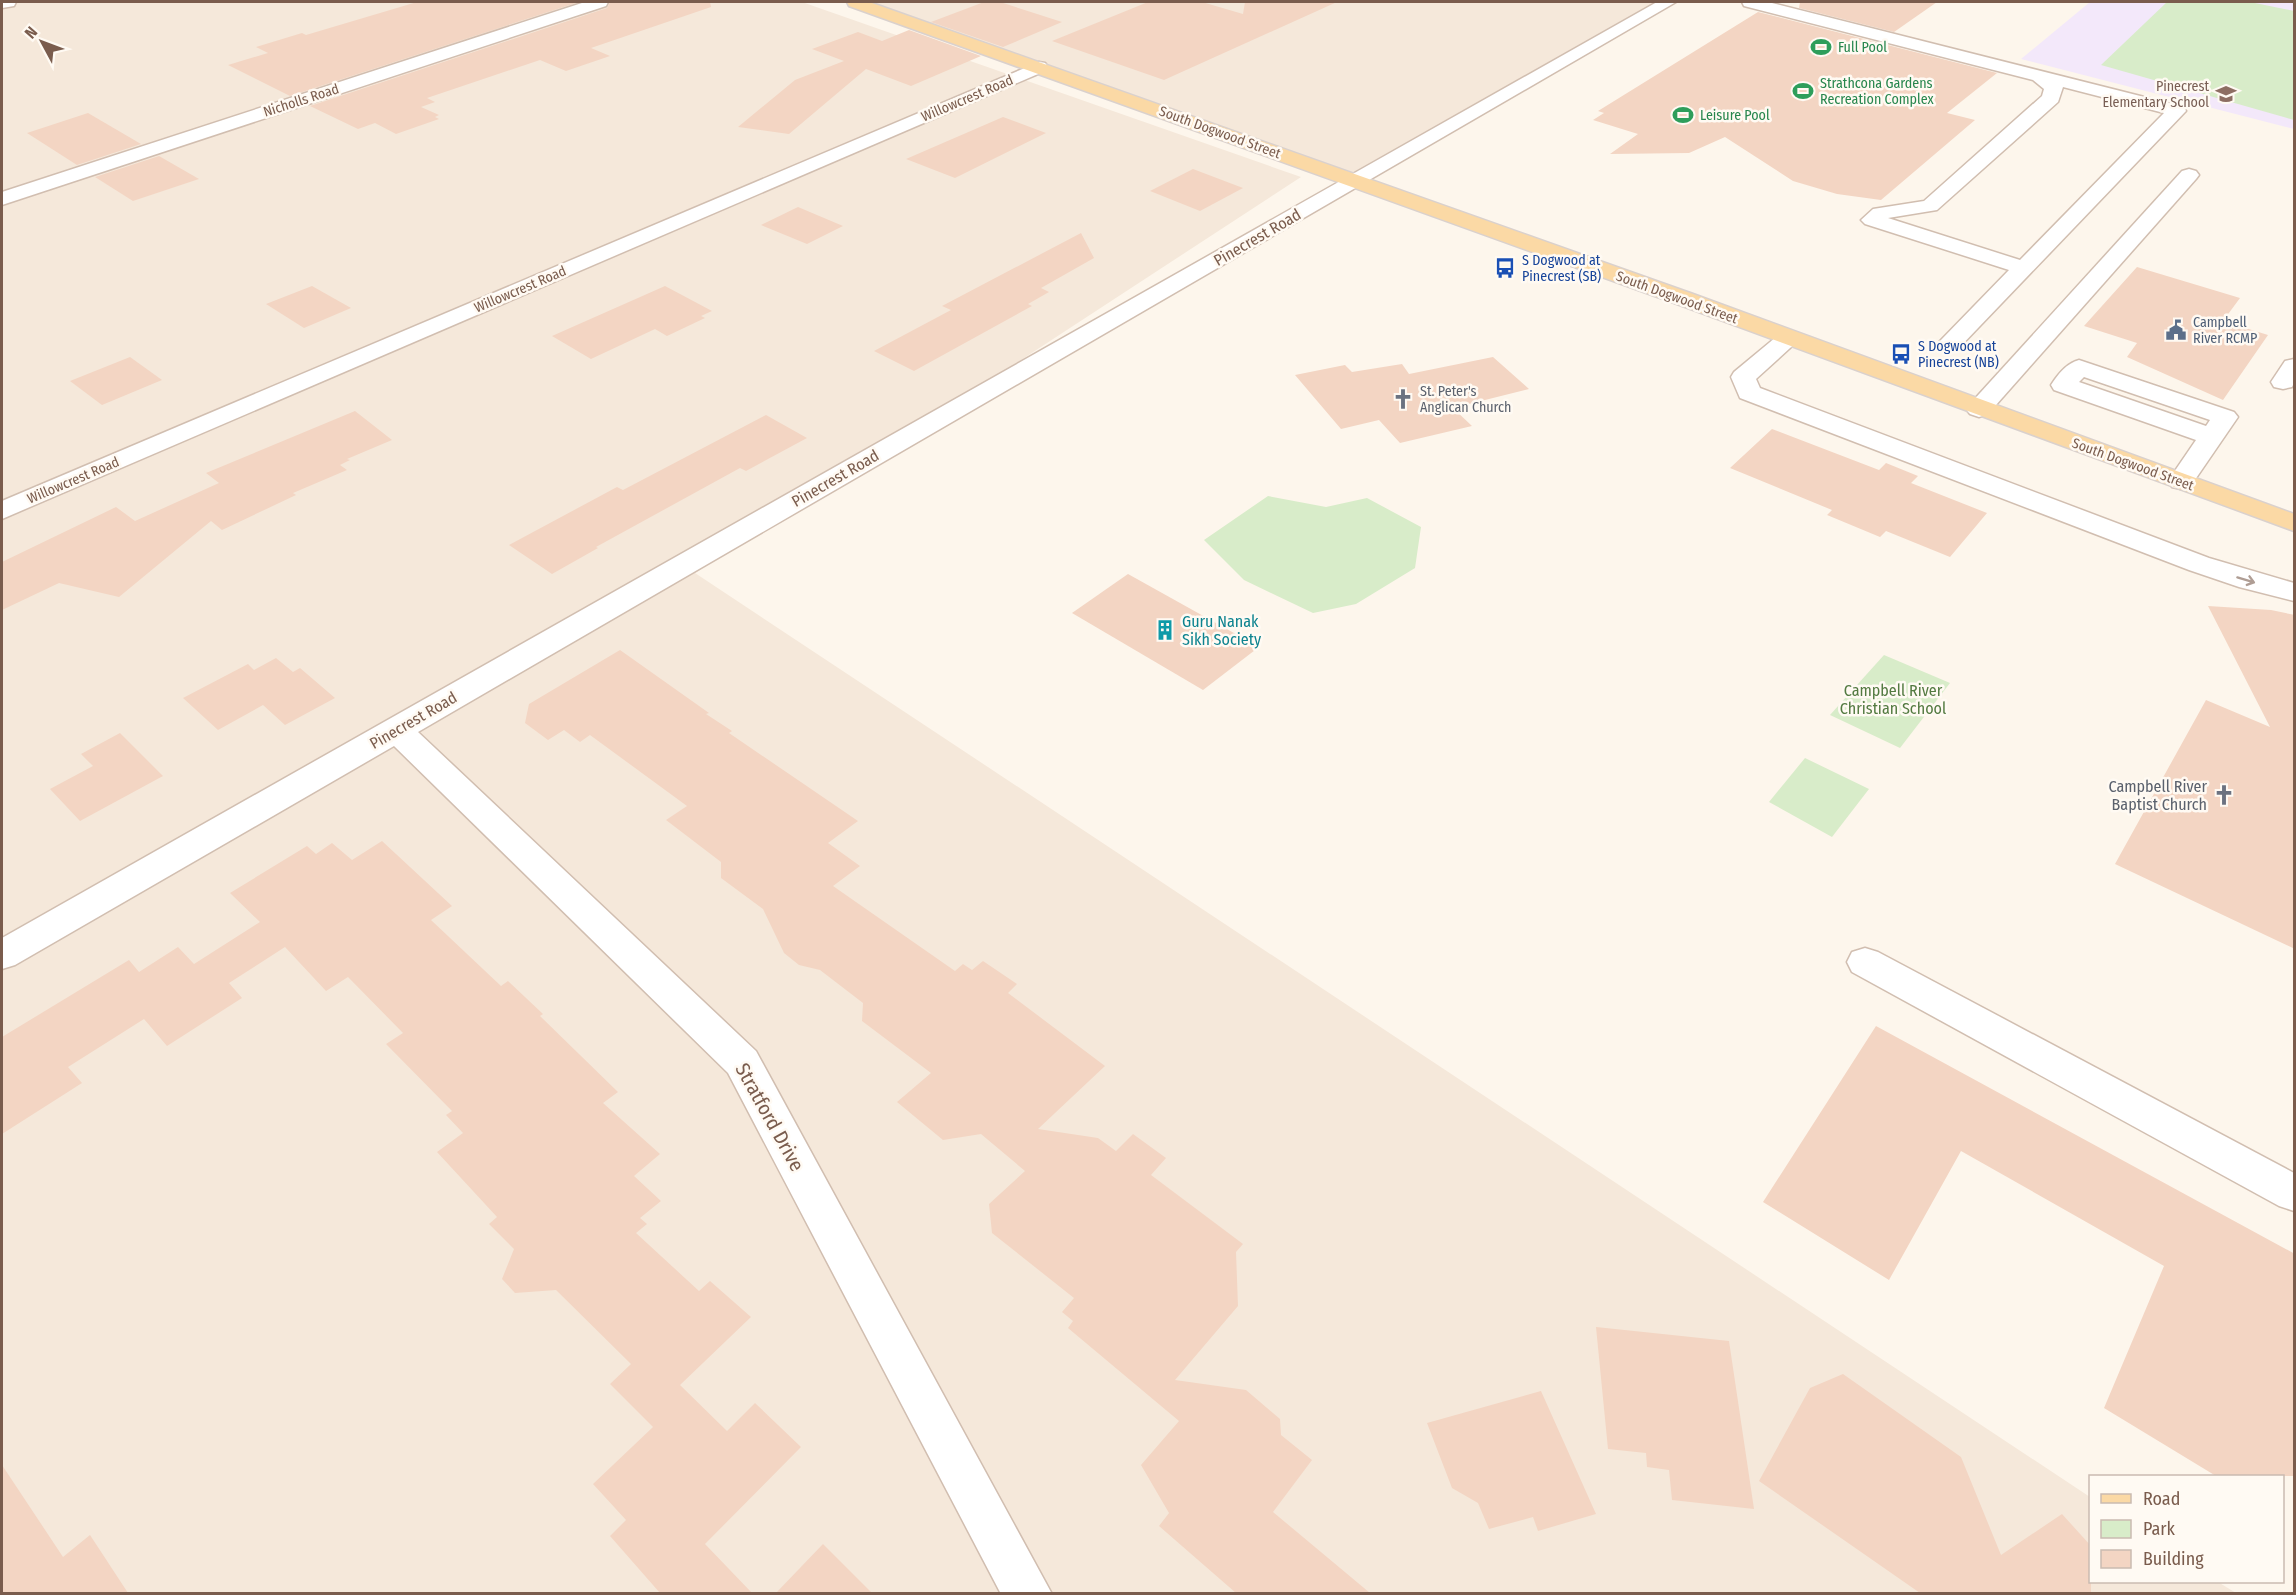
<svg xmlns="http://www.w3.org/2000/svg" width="2296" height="1595" font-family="'Fira Sans Condensed',sans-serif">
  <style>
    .residential { fill: #f5e8da }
    .education { fill: #f3e8fa }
    .green { fill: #d8ecc9 }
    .building { fill: #f3d5c3 }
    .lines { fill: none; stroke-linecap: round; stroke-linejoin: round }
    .minor-casing { stroke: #d1beb0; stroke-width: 3 }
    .major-casing { stroke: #dad1cd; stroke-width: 3 }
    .minor { fill: #fff; fill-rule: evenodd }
    .major { fill: #fbd9a5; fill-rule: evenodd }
    .oneway { stroke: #af9d94 }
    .labels { text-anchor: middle; stroke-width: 5; stroke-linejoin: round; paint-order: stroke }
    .far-leisure-label { font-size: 14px; fill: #27864d; stroke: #fffaf3; text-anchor: start }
    .far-education-label { font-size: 14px; fill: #785e54; stroke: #fffaf3; text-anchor: end }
    .far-street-label { font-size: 14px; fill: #7a5c4d; stroke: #fffaf3 }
    .far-transit-label { font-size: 14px; fill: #164399; stroke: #fffaf3; text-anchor: start }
    .far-service-label { font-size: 14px; fill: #4e5e75; stroke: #fffaf3; text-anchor: start }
    .far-worship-label { font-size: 14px; fill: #5b616d; stroke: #fffaf3; text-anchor: start }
    .street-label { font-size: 16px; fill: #7a5c4d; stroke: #fffaf3 }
    .culture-label { font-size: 16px; fill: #0d838f; stroke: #fffaf3; text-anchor: start }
    .park-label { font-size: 16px; fill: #537a41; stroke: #fffaf3 }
    .worship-label { font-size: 16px; fill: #5b616d; stroke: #fffaf3; text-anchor: end }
    .near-street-label { font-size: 20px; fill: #7a5c4d; stroke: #fffaf3 }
  </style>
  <rect width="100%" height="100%" fill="#fdf6ec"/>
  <g class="residential">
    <path d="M 2,2 L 802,2 L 1301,177 L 695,573 L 2090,1497 L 2090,1582 L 2218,1582 L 2236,1593 L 2,1594 Z"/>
    <path d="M 849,2 L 1667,2 L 1356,180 Z"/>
  </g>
  <path class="education" d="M 2090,2 L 2294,2 L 2294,129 L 2021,59 Z"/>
  <g class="green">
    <path d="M 2167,2 L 2250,2 L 2294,11 L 2294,120 L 2101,65 Z"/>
    <path d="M 1268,496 L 1326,507 L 1367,498 L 1421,527 L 1415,568 L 1356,604 L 1313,613 L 1244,580 L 1204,540 Z"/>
    <path d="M 1884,655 L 1950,683 L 1900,748 L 1830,715 Z"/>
    <path d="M 1805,758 L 1869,789 L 1832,837 L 1769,802 Z"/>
  </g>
  <g class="building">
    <path d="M 417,2 L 579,2 L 290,96 L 228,65 L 268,53 L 256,47 L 302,33 L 306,35 Z"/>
    <path d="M 610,2 L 710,2 L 711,7 L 591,48 L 610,56 L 566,71 L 540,60 L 427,98 L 435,102 L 421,107 L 439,115 L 435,117 L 439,119 L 396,134 L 375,123 L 358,129 L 310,106 L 607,8 Z"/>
    <path d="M 984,2 L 1000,2 L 1062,22 L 1003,47 L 931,22 Z"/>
    <path d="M 1148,2 L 1202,2 L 1243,14 L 1245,2 L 1337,2 L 1164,80 L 1052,41 Z"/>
    <path d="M 1800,2 L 1937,2 L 1894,32 L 1799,8 Z"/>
    <path d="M 1758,12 L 1997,73 L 1947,113 L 1975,120 L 1881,200 L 1837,194 L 1793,181 L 1725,137 L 1689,153 L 1610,154 L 1638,134 L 1593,120 L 1604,113 L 1598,111 Z"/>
    <path d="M 909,30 L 981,56 L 911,86 L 866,69 L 789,134 L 738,127 L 795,80 L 844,61 L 812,49 L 858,32 L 882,41 Z"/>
    <path d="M 88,113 L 141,144 L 77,165 L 27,133 Z"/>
    <path d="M 1003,117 L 1046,133 L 955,178 L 906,159 Z"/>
    <path d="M 159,156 L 199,179 L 133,201 L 95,177 Z"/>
    <path d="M 1193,169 L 1243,188 L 1200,211 L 1150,191 Z"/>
    <path d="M 798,207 L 843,226 L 807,244 L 761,225 Z"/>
    <path d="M 1081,233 L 1094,258 L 1041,288 L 1049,292 L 1028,304 L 1032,306 L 914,371 L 874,351 L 951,310 L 942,306 Z"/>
    <path d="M 2137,267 L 2240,298 L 2223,321 L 2268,335 L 2223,400 L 2127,357 L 2137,343 L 2084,326 Z"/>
    <path d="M 312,286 L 351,308 L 304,328 L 266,304 Z"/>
    <path d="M 665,286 L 712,311 L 701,316 L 705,318 L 667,336 L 655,329 L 591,359 L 552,336 Z"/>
    <path d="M 130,357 L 162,380 L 102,405 L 70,381 Z"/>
    <path d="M 1493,357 L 1529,389 L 1453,408 L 1472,426 L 1400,443 L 1379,420 L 1341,429 L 1295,375 L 1345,365 L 1352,372 L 1402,364 L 1409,374 Z"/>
    <path d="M 355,411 L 392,440 L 347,459 L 350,460 L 340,465 L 347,470 L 293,493 L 296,495 L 222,530 L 211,521 L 119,597 L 59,583 L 2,610 L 2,562 L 116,507 L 135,521 L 219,483 L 206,473 Z"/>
    <path d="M 766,415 L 807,438 L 746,471 L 740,468 L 596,547 L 598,548 L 552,574 L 509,545 L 617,487 L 623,490 Z"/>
    <path d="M 1772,429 L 1879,470 L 1886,463 L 1918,476 L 1911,483 L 1987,513 L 1950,557 L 1886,531 L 1880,537 L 1827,515 L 1832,510 L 1730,468 Z"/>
    <path d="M 1128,574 L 1259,647 L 1203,690 L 1072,613 Z"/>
    <path d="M 2208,606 L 2271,610 L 2295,615 L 2295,949 L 2115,864 L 2206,700 L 2270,727 Z"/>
    <path d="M 620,650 L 709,713 L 706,714 L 732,731 L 729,733 L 858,821 L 828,843 L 860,866 L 833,886 L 955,971 L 963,964 L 972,970 L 983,961 L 1017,984 L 1008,993 L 1105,1066 L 1038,1129 L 1098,1138 L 1116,1151 L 1133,1134 L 1166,1158 L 1151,1175 L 1243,1244 L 1236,1252 L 1238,1306 L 1175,1380 L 1246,1390 L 1280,1419 L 1281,1435 L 1312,1460 L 1273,1512 L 1370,1593 L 1236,1593 L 1159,1526 L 1169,1513 L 1141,1465 L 1179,1421 L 1068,1328 L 1073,1321 L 1062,1312 L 1074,1298 L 992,1233 L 989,1204 L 1025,1171 L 981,1134 L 943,1140 L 897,1102 L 931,1073 L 862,1021 L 863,1003 L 820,970 L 799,965 L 784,953 L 763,909 L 721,878 L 721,862 L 666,820 L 687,806 L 590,735 L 580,742 L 564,730 L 548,740 L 525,723 L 529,704 Z"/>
    <path d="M 276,658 L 293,672 L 300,668 L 335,698 L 285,725 L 263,705 L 218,730 L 183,698 L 248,664 L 254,670 Z"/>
    <path d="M 120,733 L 163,776 L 80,821 L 50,789 L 93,766 L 81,754 Z"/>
    <path d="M 382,841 L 452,906 L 431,920 L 501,986 L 508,981 L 543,1014 L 540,1016 L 618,1092 L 603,1103 L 660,1154 L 634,1176 L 661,1201 L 640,1218 L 647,1224 L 636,1233 L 699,1291 L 710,1281 L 751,1317 L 680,1385 L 727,1431 L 755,1403 L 801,1447 L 705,1544 L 752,1593 L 660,1593 L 610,1536 L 626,1520 L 593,1484 L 653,1427 L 610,1384 L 631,1364 L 556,1290 L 515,1293 L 502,1279 L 514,1249 L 489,1224 L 497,1217 L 437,1152 L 463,1133 L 446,1115 L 452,1111 L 386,1044 L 403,1033 L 348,977 L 326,991 L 285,947 L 229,983 L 242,998 L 167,1046 L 144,1019 L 68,1067 L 82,1083 L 2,1134 L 2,1037 L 129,960 L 139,972 L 178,947 L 194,964 L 260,922 L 230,893 L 307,846 L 316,854 L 332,843 L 352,860 Z"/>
    <path d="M 1876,1026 L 2295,1254 L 2295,1476 L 2216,1476 L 2104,1408 L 2164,1266 L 1961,1151 L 1889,1280 L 1763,1202 Z"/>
    <path d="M 1596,1327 L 1729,1341 L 1754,1509 L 1672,1500 L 1669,1470 L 1647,1467 L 1646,1453 L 1608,1449 Z"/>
    <path d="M 1843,1374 L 1961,1457 L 2001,1555 L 2062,1514 L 2091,1546 L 2091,1593 L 1920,1593 L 1759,1481 L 1810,1388 Z"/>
    <path d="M 1541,1391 L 1596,1514 L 1538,1531 L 1533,1517 L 1489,1529 L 1478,1503 L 1452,1488 L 1427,1423 Z"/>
    <path d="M 2,1465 L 63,1557 L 90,1535 L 128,1593 L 2,1593 Z"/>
    <path d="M 823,1544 L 872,1593 L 776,1593 Z"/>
  </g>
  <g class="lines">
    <g class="minor-casing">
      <g id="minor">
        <path d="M 2,2 L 16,2 L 14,6 L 2,8 Z"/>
        <path d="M 585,2 L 608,2 L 606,6 L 2,205 L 2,192 Z"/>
        <path d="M 1657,2 L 1676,2 L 418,732 L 756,1051 L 1052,1594 L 1001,1594 L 728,1073 L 394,746 L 15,965 L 2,969 L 2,938 Z"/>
        <path d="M 1742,2 L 1768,2 L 2184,107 L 2186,111 L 1956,351 L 1940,351 L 1936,346 L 1940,341 L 2009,270 L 1865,224 L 1861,220 L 1873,209 L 1924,201 L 2042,96 L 2044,89 L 2033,80 L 1744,6 ZM 2063,87 L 2164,113 L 2020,260 L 1888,218 L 1937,210 L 2058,102 Z"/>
        <path d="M 1039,62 L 1045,63 L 1048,67 L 1045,71 L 2,519 L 2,501 Z"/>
        <path d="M 2189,169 L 2196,171 L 2199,175 L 2196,179 L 1988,414 L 1979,417 L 1970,414 L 1966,409 L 1970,404 L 2182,171 Z"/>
        <path d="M 1789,331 L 1797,333 L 1801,338 L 1756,379 L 1760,388 L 2209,558 L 2294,583 L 2294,601 L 2239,587 L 2189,570 L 1740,398 L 1731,377 L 1734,372 L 1781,333 Z"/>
        <path d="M 2294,359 L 2294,383 L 2292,387 L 2283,389 L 2274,387 L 2271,382 L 2285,361 Z"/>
        <path d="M 2079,360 L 2234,412 L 2238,417 L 2190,487 L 2181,489 L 2172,487 L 2168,481 L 2196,440 L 2054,390 L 2051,385 C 2058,374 2067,363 2079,360 ZM 2084,377 L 2210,420 L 2206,426 L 2079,382 Z"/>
        <path d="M 1865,948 L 1878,952 L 2294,1173 L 2294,1211 L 2279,1206 L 1852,972 L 1847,962 L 1852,952 Z"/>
      </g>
    </g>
    <g class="major-casing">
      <path id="major" d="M 847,2 L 869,2 L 1693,294 L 2294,514 L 2294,531 L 1677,304 L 849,6 Z"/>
    </g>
    <use href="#minor" class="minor"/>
    <use href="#major" class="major"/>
  </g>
  <defs><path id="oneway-shaft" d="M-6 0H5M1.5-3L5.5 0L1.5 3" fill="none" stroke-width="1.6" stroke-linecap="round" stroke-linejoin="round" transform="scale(1.5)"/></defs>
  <use class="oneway" href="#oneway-shaft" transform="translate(2246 580) rotate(17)"/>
  <defs>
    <g id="stadium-bare" transform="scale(1.62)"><path d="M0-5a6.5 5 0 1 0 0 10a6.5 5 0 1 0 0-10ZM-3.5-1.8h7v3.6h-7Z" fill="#2e9e5b" stroke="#fffaf3" stroke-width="2.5" paint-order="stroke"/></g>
    <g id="school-bare" transform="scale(1.62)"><path d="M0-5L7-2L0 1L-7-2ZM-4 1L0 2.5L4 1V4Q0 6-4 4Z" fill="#8d6e63" stroke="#fffaf3" stroke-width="2.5" paint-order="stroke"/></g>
    <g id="bus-bare" transform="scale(1.62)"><path d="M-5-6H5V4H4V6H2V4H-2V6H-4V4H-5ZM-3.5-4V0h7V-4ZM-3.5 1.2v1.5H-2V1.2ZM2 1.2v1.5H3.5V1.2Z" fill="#1a4fb4" stroke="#fffaf3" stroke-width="2.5" paint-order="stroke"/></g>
    <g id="civic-bare" transform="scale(1.62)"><path d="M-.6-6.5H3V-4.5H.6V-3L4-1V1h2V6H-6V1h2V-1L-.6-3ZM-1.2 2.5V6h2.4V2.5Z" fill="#5c6f8a" stroke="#fffaf3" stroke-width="2.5" paint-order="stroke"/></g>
    <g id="church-bare" transform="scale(1.62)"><path d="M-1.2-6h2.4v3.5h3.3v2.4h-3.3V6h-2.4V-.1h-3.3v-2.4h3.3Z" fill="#6b7280" stroke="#fffaf3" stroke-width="2.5" paint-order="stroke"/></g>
    <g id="building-bare" transform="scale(1.62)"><path d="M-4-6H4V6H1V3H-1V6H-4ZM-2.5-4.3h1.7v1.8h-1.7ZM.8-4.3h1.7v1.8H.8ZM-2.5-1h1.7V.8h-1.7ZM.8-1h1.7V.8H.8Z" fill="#0f9aa8" stroke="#fffaf3" stroke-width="2.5" paint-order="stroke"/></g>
  </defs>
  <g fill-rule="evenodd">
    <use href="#stadium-bare" x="1821" y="47"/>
    <use href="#stadium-bare" x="1803" y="91"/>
    <use href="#school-bare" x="2226" y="94"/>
    <use href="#stadium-bare" x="1683" y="115"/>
    <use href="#bus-bare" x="1505" y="268"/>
    <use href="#civic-bare" x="2176" y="330"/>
    <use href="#bus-bare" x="1901" y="354"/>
    <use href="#church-bare" x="1403" y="399"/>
    <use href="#building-bare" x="1165" y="630"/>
    <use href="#church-bare" x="2224" y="795"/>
  </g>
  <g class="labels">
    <g class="far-leisure-label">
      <text x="1838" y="52">Full Pool</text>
      <text x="1820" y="88">Strathcona Gardens<tspan x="1820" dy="16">Recreation Complex</tspan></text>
      <text x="1700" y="120">Leisure Pool</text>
    </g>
    <g class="far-education-label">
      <text x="2209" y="91">Pinecrest<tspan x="2209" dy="16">Elementary School</tspan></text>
    </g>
    <g class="far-street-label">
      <text transform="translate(967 98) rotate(-23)" y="5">Willowcrest Road</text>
      <text transform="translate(301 100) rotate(-18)" y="5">Nicholls Road</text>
      <text transform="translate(1220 132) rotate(20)" y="5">South Dogwood Street</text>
      <text transform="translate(520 289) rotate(-23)" y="5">Willowcrest Road</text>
      <text transform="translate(1677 297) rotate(20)" y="5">South Dogwood Street</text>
      <text transform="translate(2133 464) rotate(20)" y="5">South Dogwood Street</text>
      <text transform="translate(73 480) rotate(-23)" y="5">Willowcrest Road</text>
    </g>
    <g class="far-transit-label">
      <text x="1522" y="265">S Dogwood at<tspan x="1522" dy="16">Pinecrest (SB)</tspan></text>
      <text x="1918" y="351">S Dogwood at<tspan x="1918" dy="16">Pinecrest (NB)</tspan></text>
    </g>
    <g class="far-service-label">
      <text x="2193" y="327">Campbell<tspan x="2193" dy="16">River RCMP</tspan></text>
    </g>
    <g class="far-worship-label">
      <text x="1420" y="396">St. Peter's<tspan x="1420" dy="16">Anglican Church</tspan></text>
    </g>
    <g class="street-label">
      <text transform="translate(1257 237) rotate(-30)" y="6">Pinecrest Road</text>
      <text transform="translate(835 478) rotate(-30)" y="6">Pinecrest Road</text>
      <text transform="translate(413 720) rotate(-30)" y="6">Pinecrest Road</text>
    </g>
    <g class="culture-label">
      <text x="1182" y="627">Guru Nanak<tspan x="1182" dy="18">Sikh Society</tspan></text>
    </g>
    <g class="park-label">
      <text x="1893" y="696">Campbell River<tspan x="1893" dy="18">Christian School</tspan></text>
    </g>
    <g class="worship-label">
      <text x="2207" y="792">Campbell River<tspan x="2207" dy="18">Baptist Church</tspan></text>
    </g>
    <g class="near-street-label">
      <text transform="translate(770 1117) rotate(61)" y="7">Stratford Drive</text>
    </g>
  </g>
  <rect width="2296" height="1595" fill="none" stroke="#7a5c4d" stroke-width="6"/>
  <rect x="2089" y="1475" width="195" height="108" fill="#fffaf3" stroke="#cabbb1" stroke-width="1.5"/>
  <rect x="2101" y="1494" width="30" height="9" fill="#fbd9a5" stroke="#cabbb1" stroke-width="1.5"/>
  <text x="2143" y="1505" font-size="18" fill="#7a5c4d">Road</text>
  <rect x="2101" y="1520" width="30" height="18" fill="#d8ecc9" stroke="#cabbb1" stroke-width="1.5"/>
  <text x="2143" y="1535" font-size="18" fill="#7a5c4d">Park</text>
  <rect x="2101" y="1550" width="30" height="18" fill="#f3d5c3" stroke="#cabbb1" stroke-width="1.5"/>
  <text x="2143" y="1565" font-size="18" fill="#7a5c4d">Building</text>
  <g transform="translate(42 42) rotate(311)" stroke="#fffaf3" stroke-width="4.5" paint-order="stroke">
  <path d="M0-4.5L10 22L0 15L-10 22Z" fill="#7a5c4d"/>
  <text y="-9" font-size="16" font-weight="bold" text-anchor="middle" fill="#7a5c4d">N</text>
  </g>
</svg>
